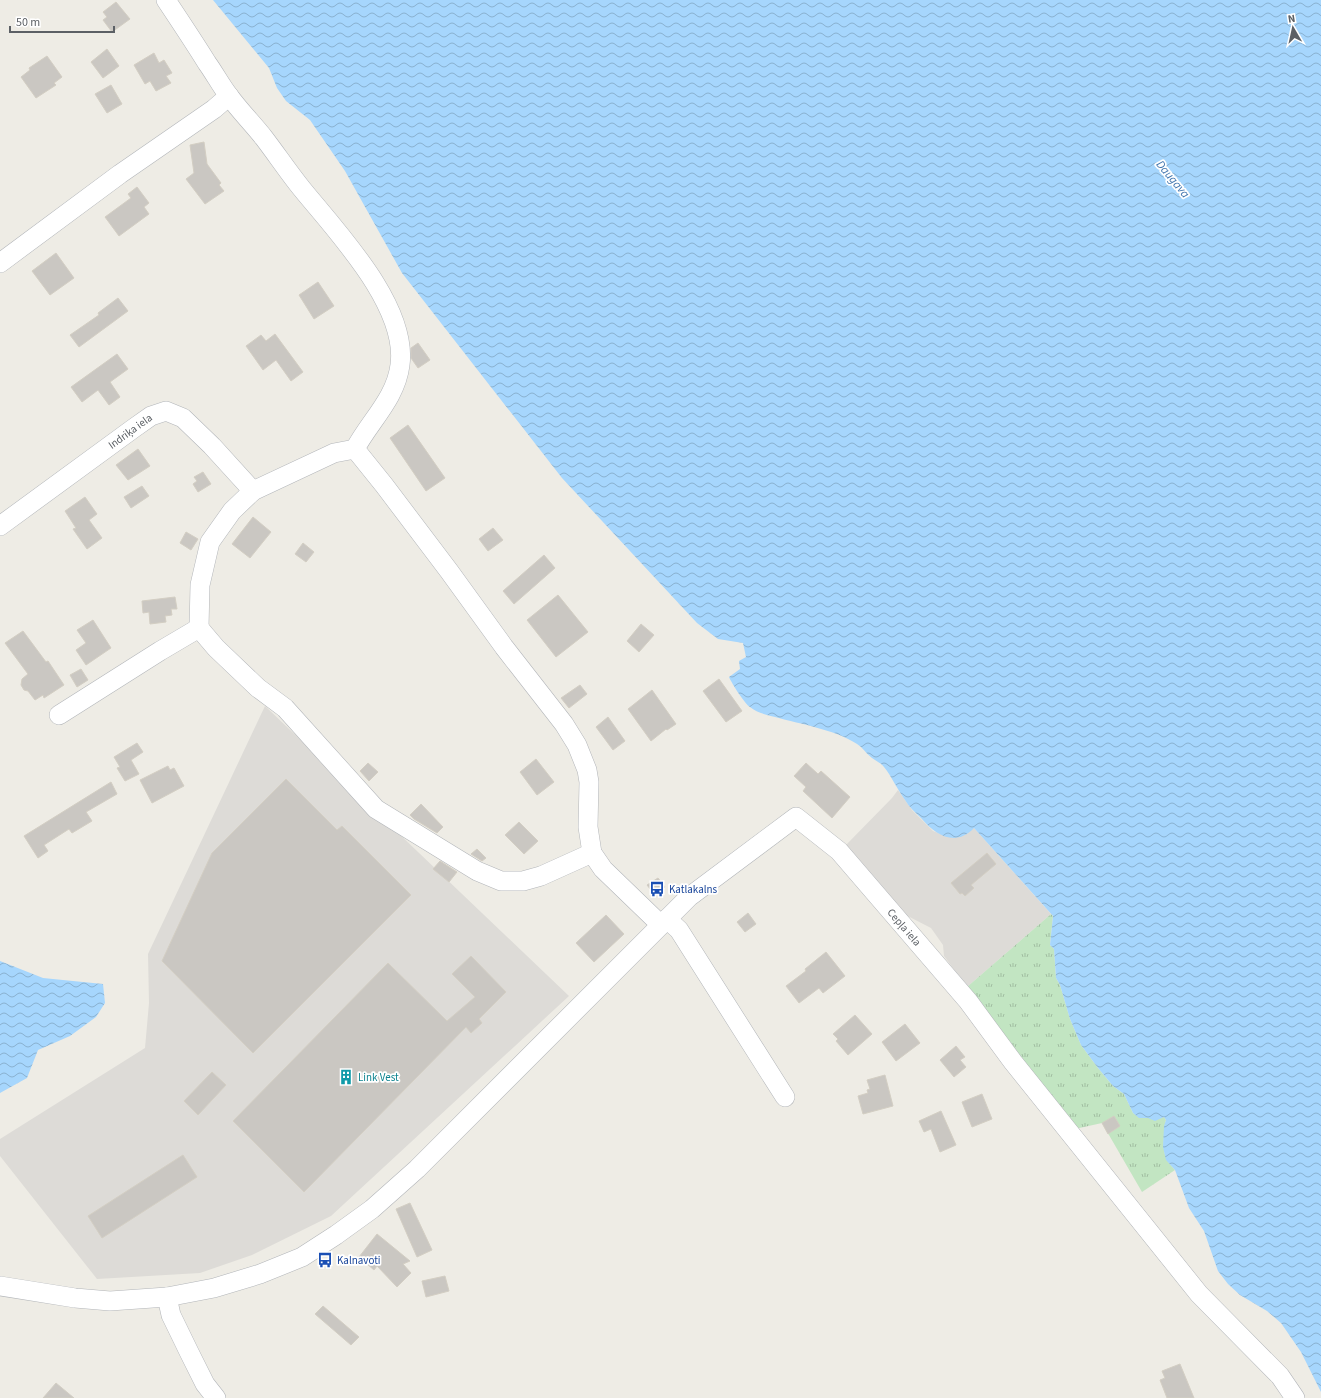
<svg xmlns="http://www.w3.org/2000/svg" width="1321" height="1398" font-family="'Source Sans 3',sans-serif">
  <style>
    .industrial { fill: #dddbd7 }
    .grass { fill: url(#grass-tufts) }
    .water { fill: url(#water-waves) }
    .building { fill: #cac7c2; stroke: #d3cec3 }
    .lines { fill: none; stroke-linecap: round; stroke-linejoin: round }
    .minor-casing { stroke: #b2b5b9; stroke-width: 20 }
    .minor { stroke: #fff; stroke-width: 19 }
    .labels { text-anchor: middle; stroke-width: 3.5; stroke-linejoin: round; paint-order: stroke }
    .street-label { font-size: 11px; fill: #5c6065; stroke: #fff }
    .transit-label { font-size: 11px; fill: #164399; stroke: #fff; text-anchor: start }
    .culture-label { font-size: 11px; fill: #0d838f; stroke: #fff; text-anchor: start }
    .water-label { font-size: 12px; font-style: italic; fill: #4276af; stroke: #fff }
  </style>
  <defs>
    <pattern id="grass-tufts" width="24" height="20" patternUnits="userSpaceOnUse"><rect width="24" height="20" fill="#c2e5c2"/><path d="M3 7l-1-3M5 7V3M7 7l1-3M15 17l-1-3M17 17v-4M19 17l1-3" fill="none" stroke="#a1bda1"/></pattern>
    <pattern id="water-waves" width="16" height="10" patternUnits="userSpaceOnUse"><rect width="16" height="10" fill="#a6d6fd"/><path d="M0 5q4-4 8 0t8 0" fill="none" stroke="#8ab1d0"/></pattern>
  </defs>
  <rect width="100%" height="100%" fill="#eeece5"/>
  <g class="industrial">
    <path d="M 265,706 L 569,996 L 331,1216 L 252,1255 L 200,1273 L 97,1279 L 0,1156 L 0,1139 L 145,1048 L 149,1003 L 148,954 Z"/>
    <path d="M 898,790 L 912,810 L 933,831 L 943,835 L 954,838 L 974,828 L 1051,914 L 967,987 L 944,956 L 943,945 L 931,928 L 896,910 L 845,846 L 892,798 Z"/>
  </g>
  <path class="grass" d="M 1051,914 L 1053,916 L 1050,945 L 1054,949 L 1056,978 L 1060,985 L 1070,1019 L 1081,1045 L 1098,1068 L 1113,1086 L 1124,1094 L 1133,1113 L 1139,1117 C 1149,1118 1154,1119 1164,1117 L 1166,1120 C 1164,1126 1165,1130 1164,1136 C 1163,1152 1164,1158 1175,1170 L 1142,1192 L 1102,1123 L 1075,1129 L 967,987 Z"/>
  <g class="water">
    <path d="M 213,0 L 1321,0 L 1321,1392 L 1301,1352 L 1281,1323 L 1267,1311 L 1240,1295 L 1228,1284 L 1218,1271 L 1204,1231 L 1189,1208 L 1175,1170 L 1166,1160 L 1163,1147 L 1164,1126 L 1166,1120 L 1164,1117 L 1155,1121 L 1148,1118 L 1139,1118 L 1133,1113 L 1124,1094 L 1113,1086 L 1098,1068 L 1081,1045 L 1070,1019 L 1060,985 L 1056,978 L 1054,949 L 1050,945 L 1053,916 L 974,828 C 956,847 936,836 921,818 C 915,812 909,807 905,800 C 897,789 892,777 884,767 C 881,763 876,761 872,758 C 868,755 865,751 861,747 C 842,731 800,724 775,717 C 767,715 757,713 750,707 C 745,704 732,684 729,677 L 740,669 L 739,661 L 746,657 L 743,643 L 718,639 L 697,623 L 562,478 L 402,273 L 345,171 L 310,120 L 286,101 L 277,88 L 269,68 Z"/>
    <path d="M 0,961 L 43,978 L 103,984 L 105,1003 L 96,1017 L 70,1036 L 38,1050 L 27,1078 L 0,1093 Z"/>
  </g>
  <g class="building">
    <path d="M 116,2 L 130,19 L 112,32 L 103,20 L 107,17 L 103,12 Z"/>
    <path d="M 107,49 L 119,66 L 103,78 L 91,62 Z"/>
    <path d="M 154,53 L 159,63 L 164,60 L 172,73 L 166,76 L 171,83 L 156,91 L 150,81 L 145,84 L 134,65 Z"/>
    <path d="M 47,56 L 62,77 L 54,83 L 56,85 L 36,98 L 21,77 L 30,70 L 29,68 Z"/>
    <path d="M 111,85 L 122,104 L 107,113 L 95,94 Z"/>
    <path d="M 204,142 L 207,164 L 221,183 L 219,185 L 224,191 L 205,204 L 186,179 L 194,173 L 190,145 Z"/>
    <path d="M 137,187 L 149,203 L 144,207 L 149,214 L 119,236 L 105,217 L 131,198 L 128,194 Z"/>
    <path d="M 56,253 L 74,278 L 50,295 L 32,271 Z"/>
    <path d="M 318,282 L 334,306 L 314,319 L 299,295 Z"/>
    <path d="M 118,298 L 128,311 L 79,347 L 70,335 L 99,315 L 98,313 Z"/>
    <path d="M 275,334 L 303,372 L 291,381 L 276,360 L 263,370 L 246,346 L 261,335 L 266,341 Z"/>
    <path d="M 418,343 L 430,360 L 418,368 L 411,358 L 411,348 Z"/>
    <path d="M 117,354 L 128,369 L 110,382 L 120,397 L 109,405 L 98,390 L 82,402 L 71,387 Z"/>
    <path d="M 408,425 L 445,478 L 426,491 L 390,438 Z"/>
    <path d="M 138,449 L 150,466 L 128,480 L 116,465 Z"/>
    <path d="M 203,472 L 211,484 L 198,492 L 193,484 L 197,481 L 194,477 Z"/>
    <path d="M 142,486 L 149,496 L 131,508 L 124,497 Z"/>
    <path d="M 85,497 L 97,514 L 89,520 L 102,538 L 87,549 L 73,529 L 76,528 L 65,511 Z"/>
    <path d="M 253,517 L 271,532 L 250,558 L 232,544 Z"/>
    <path d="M 493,528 L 503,540 L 488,551 L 479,539 Z"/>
    <path d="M 186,532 L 198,539 L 191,550 L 180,543 Z"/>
    <path d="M 303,543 L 314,552 L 306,562 L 295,554 Z"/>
    <path d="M 544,555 L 555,568 L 514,604 L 503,591 Z"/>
    <path d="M 558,595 L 588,632 L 556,657 L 527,620 Z"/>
    <path d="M 175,597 L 177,609 L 171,609 L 172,615 L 165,616 L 166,622 L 150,624 L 149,612 L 143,613 L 142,601 Z"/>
    <path d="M 93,620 L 111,648 L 86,665 L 76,650 L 86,643 L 77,630 Z"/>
    <path d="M 641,624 L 654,635 L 639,652 L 627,641 Z"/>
    <path d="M 23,631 L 46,662 L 48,661 L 64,685 L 44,698 L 43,695 L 35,700 L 28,691 L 24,690 L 21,685 L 22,679 L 28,674 L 5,643 Z"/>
    <path d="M 81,669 L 88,680 L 77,687 L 70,675 Z"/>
    <path d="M 719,679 L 742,711 L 726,722 L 703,691 Z"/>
    <path d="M 580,685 L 587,694 L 569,708 L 561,698 Z"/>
    <path d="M 652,690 L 676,724 L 667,730 L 666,729 L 651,741 L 628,709 Z"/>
    <path d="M 608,717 L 625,741 L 613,750 L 596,727 Z"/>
    <path d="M 137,743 L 143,752 L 131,760 L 139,774 L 125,781 L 117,768 L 120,767 L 114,757 Z"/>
    <path d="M 536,759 L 554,782 L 537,795 L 520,772 Z"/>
    <path d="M 368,763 L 378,772 L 369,781 L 360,771 Z"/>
    <path d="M 806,763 L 818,774 L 821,771 L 850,797 L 832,818 L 803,791 L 806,787 L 794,776 Z"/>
    <path d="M 168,766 L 170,770 L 174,768 L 184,786 L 152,803 L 140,780 Z"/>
    <path d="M 286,779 L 337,830 L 342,826 L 411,895 L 253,1053 L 162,961 L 212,853 Z"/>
    <path d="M 111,782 L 117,794 L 86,812 L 92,821 L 72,833 L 69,829 L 44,845 L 48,851 L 38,858 L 24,836 Z"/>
    <path d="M 421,804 L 443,827 L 437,833 L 414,819 L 410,815 Z"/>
    <path d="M 519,822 L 538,841 L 524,854 L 505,835 Z"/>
    <path d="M 477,849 L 486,858 L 482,861 L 471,854 Z"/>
    <path d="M 987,853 L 996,864 L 971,885 L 974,888 L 965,896 L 962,893 L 960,894 L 951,883 Z"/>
    <path d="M 440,861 L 457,872 L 449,882 L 433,869 Z"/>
    <path d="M 658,878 L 665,887 L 654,894 L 647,885 Z"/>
    <path d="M 748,913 L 756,924 L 745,932 L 737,922 Z"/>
    <path d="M 606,915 L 624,934 L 594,962 L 576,943 Z"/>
    <path d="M 826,952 L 845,976 L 823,993 L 819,988 L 799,1003 L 786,986 L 806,971 L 805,969 Z"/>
    <path d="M 471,956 L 506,992 L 479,1019 L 482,1023 L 471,1033 L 466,1027 L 304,1192 L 233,1121 L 388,963 L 447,1021 L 475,997 L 452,974 Z"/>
    <path d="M 855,1015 L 872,1034 L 848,1055 L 836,1041 L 838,1039 L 833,1034 Z"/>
    <path d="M 905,1024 L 920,1043 L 896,1061 L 882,1042 Z"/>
    <path d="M 956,1046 L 965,1057 L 960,1060 L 966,1067 L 954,1077 L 940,1060 Z"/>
    <path d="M 212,1072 L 226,1085 L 198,1115 L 184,1101 Z"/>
    <path d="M 885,1075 L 893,1106 L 863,1114 L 858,1096 L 868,1093 L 867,1090 L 870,1089 L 867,1080 Z"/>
    <path d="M 982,1094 L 992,1119 L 972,1127 L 962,1102 Z"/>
    <path d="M 941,1111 L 956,1145 L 940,1152 L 931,1129 L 924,1132 L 919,1121 Z"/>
    <path d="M 1114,1116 L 1120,1126 L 1108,1134 L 1102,1123 Z"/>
    <path d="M 183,1155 L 197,1177 L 102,1238 L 88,1216 Z"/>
    <path d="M 410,1203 L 432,1250 L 417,1257 L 396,1209 Z"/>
    <path d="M 377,1234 L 410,1261 L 403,1264 L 411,1273 L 397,1287 L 377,1266 L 374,1270 L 359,1257 Z"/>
    <path d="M 445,1276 L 449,1291 L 426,1297 L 422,1281 Z"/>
    <path d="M 323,1306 L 359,1337 L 351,1345 L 315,1314 Z"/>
    <path d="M 1180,1364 L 1194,1398 L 1167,1398 L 1160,1380 L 1165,1378 L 1162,1371 Z"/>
    <path d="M 56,1383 L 74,1398 L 43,1398 Z"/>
  </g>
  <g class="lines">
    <g class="minor-casing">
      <g id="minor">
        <path d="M 166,0 C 180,21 194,42 207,63 C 215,74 221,86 229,96 C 240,111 253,124 264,138 C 277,155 289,173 302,189 C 337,232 408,306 400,365 C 396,398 370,421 355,449"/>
        <path d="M 0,263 L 120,174 L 214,109 L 229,96"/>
        <path d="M 355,449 L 384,485 L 449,571 L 504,647 L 564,724 L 577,745 L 587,770 L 589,782 L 588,827 L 592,853 L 603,869 L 661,925"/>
        <path id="s1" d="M 0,526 L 134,428 L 151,416 L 166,411 L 183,418 L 212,446 L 253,491"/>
        <path d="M 199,628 L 216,648 L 258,688 L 285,708 L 376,809 L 477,871 L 501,881 L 523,881 L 541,876 L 592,853"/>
        <path d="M 199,628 L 200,585 L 210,542 L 232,511 L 253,491 L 334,453 L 355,449"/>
        <path d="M 59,715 L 160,651 L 199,628"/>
        <path d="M 667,919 L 679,930 L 785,1097"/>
        <path id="s2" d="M 0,1286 L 75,1298 L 110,1301 L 167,1297 L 214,1288 L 260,1274 L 302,1257 L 336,1235 L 372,1209 L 417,1169 L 689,897 L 796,817 L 839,851 L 968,1001 L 1013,1062 L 1199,1294 L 1280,1376 L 1295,1398"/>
        <path d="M 167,1297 L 171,1315 L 189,1352 L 205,1384 L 216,1398"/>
      </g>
    </g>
    <use href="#minor" class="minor"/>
  </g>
  <defs>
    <g id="bus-bare" transform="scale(1.2)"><path d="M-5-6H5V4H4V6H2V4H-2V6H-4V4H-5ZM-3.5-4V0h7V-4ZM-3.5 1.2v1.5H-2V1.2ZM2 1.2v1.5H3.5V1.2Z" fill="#1a4fb4" stroke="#fff" stroke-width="2.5" paint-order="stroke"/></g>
    <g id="building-bare" transform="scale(1.2)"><path d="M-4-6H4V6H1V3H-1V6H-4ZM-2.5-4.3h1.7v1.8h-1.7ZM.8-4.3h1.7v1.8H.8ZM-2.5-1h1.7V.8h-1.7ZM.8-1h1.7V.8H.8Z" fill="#0f9aa8" stroke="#fff" stroke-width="2.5" paint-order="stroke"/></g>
  </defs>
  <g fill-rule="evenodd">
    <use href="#bus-bare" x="657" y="889"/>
    <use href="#building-bare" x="346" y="1077"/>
    <use href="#bus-bare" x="325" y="1260"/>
  </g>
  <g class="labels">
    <g class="street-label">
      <text dy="4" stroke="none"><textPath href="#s1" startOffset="161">Indriķa iela</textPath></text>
      <text dy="4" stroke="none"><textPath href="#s2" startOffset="1128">Cepļa iela</textPath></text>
    </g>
    <g class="transit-label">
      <text x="669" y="893">Katlakalns</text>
      <text x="337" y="1264">Kalnavoti</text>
    </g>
    <g class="culture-label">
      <text x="358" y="1081">Link Vest</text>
    </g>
    <g class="water-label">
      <text transform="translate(1173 179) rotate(50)" y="4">Daugava</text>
    </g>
  </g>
  <g transform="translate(1293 28) rotate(351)" stroke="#ffffff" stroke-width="3" paint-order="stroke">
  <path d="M0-3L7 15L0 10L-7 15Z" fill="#5c6065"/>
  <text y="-6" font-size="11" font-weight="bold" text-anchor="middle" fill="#5c6065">N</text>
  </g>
  <path d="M10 26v6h104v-6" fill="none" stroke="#5c6065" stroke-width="2"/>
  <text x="16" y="26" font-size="12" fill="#5c6065" stroke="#ffffff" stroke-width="3" paint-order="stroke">50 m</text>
</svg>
